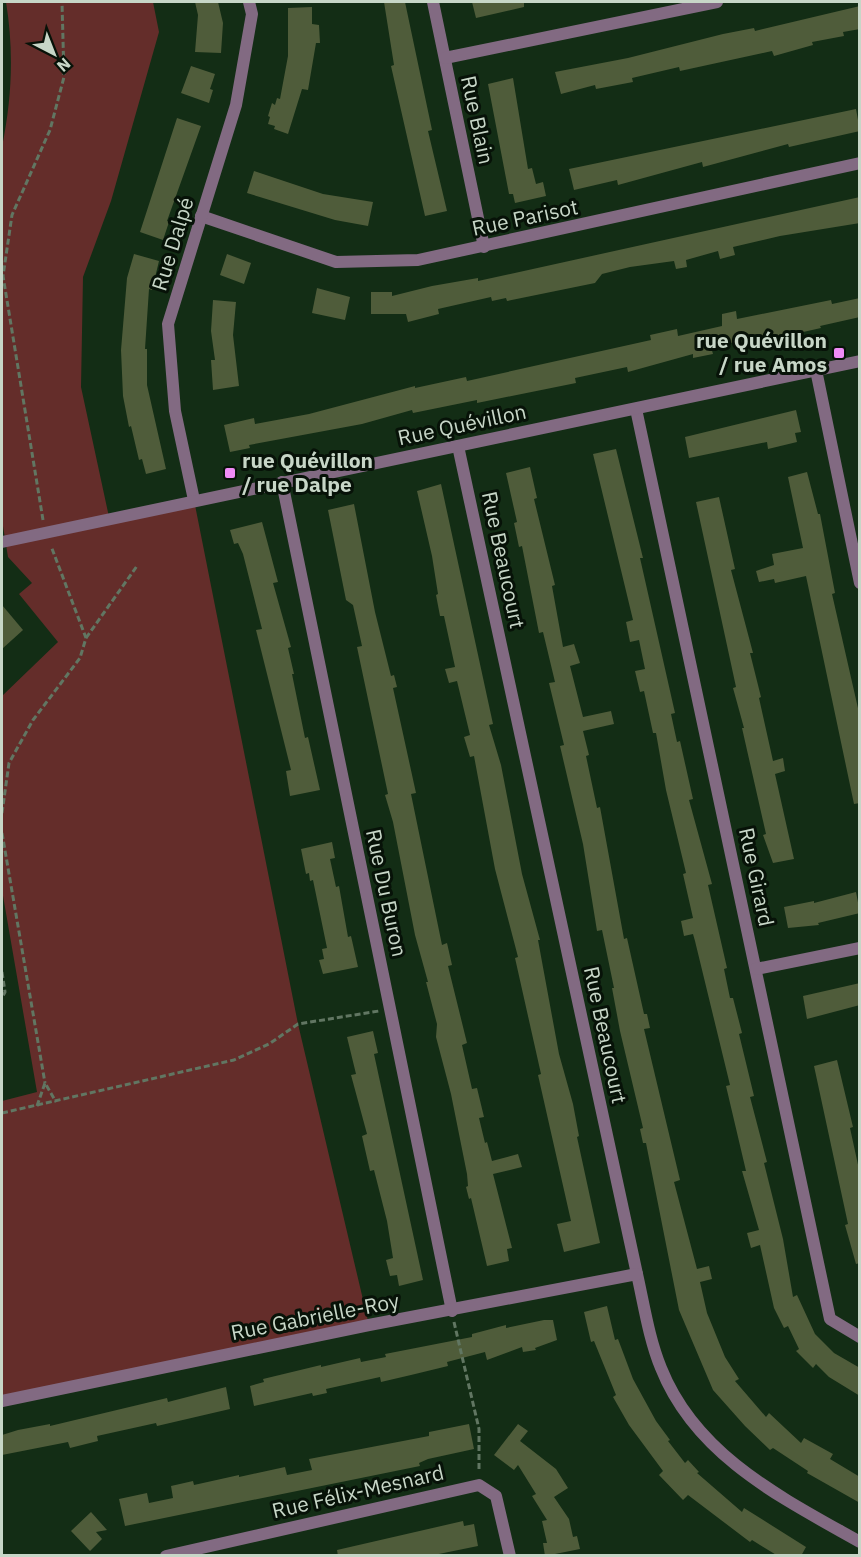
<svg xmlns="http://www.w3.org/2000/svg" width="861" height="1557" font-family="'IBM Plex Sans',sans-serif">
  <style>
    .green { fill: #642d2a }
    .building { fill: #4f5c3a }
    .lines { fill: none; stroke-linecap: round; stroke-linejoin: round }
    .path { stroke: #617662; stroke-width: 3; stroke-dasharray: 6 3; stroke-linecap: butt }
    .street { stroke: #826a82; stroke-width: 12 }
    .poi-dot { fill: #f08bf6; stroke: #071208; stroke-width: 2 }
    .labels { text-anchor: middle; stroke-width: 6; stroke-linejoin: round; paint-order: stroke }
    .street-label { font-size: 21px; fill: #c7d6c7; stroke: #071208 }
    .poi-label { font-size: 21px; font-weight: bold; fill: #c7d6c7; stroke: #071208; text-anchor: end }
  </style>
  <rect width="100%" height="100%" fill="#132d15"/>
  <path class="green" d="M 6,2 L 153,2 L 159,32 L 111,201 L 83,277 L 81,387 L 109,517 L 194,500 L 298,1024 L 369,1325 L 2,1401 L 2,1101 L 37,1092 L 2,890 L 2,696 L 58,642 L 19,594 L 32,583 L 8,557 L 2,520 L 2,147 C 12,98 14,51 6,2 Z"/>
  <g class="building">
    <path d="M 195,2 L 218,2 L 223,23 L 221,53 L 195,52 L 198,15 Z"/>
    <path d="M 384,2 L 405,2 L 432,130 L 428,131 L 447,211 L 425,216 L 391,66 L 394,65 Z"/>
    <path d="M 472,2 L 524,2 L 524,7 L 476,18 Z"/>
    <path d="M 860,6 L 860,29 L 843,32 L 844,36 L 812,42 L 813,45 L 774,56 L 772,51 L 680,71 L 679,67 L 632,78 L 633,82 L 596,89 L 595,85 L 561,94 L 555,72 L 628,58 L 723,34 L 754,28 L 755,31 Z"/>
    <path d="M 312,7 L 312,24 L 319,25 L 320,43 L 316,43 L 308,90 L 302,89 L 288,134 L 274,129 L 275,126 L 268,124 L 270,117 L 268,116 L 272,103 L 275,105 L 277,98 L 280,99 L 288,56 L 288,8 Z"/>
    <path d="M 191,66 L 215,74 L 210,89 L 213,90 L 209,103 L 181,93 Z"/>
    <path d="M 513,78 L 528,169 L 532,168 L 536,184 L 543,182 L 546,196 L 515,203 L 513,194 L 509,194 L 488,84 Z"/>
    <path d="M 856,109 L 860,131 L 789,147 L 788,144 L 703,167 L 702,162 L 618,185 L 617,180 L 574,190 L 569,169 Z"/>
    <path d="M 177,118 L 201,126 L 167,221 L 169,222 L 163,240 L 140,232 Z"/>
    <path d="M 254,171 L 323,194 L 373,202 L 368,226 L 335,220 L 247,193 Z"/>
    <path d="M 860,197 L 860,223 L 780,236 L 733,247 L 735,255 L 720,259 L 718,251 L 686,260 L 687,267 L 676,269 L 674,261 L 630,267 L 602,274 L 595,283 L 507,301 L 506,298 L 492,301 L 491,297 L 438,309 L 439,314 L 408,322 L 406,314 L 371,314 L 371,292 L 392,292 L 392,296 L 432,286 L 478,278 L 478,281 Z"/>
    <path d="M 134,254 L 159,261 L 152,290 L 149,289 L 145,349 L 147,349 L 147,385 L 166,469 L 146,474 L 142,459 L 139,460 L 131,426 L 129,427 L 123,396 L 121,350 L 127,278 Z"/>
    <path d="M 227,254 L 251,263 L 244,284 L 220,275 Z"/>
    <path d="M 317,288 L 350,297 L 345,320 L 312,313 Z"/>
    <path d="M 860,298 L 860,317 L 820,326 L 821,328 L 763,341 L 762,338 L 736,344 L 735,342 L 711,347 L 713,354 L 693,358 L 693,354 L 628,372 L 627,367 L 575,378 L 576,383 L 477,403 L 477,400 L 413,413 L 412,410 L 362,424 L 249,445 L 250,448 L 230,452 L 224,425 L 254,418 L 255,424 L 309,414 L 415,386 L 415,388 L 466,377 L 467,381 L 651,340 L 650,335 L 677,329 L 678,336 L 722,326 L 722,314 L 736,311 L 737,319 L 831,300 L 832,304 Z"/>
    <path d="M 213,300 L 236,302 L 233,335 L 239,386 L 213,390 L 211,360 L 215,360 L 211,331 Z"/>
    <path d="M 796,410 L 801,432 L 795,433 L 797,442 L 768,449 L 767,442 L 689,458 L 685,437 Z"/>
    <path d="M 616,449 L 643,558 L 640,558 L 675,713 L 671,714 L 677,742 L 680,741 L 693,799 L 689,800 L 712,884 L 708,885 L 727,968 L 724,969 L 730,998 L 733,998 L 742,1033 L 739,1034 L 754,1096 L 750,1097 L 767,1162 L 764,1163 L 783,1239 L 793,1297 L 797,1295 L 815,1334 L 834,1353 L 860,1368 L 860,1396 L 829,1377 L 816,1364 L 813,1368 L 796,1351 L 799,1349 L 788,1326 L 784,1328 L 774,1308 L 760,1245 L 751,1248 L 747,1233 L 759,1230 L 742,1171 L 746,1171 L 726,1086 L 730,1085 L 695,941 L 693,934 L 684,936 L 681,921 L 693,918 L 683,874 L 686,873 L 666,790 L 656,733 L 653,733 L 644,691 L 640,692 L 635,671 L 645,669 L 639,640 L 630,642 L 626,622 L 633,620 L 593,454 Z"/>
    <path d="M 530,467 L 537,498 L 534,499 L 555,585 L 552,586 L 563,647 L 574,644 L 580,663 L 570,666 L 583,717 L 611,711 L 614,724 L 583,731 L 589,755 L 586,756 L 597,808 L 600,807 L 624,939 L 627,938 L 644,1014 L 647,1014 L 650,1028 L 644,1029 L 680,1180 L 674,1182 L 697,1269 L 709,1266 L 712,1279 L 700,1282 L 707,1313 L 725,1357 L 739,1379 L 735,1381 L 766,1417 L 769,1413 L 801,1443 L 804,1438 L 833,1454 L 830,1459 L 860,1477 L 860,1503 L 807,1473 L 808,1471 L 773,1448 L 770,1450 L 745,1426 L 713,1390 L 679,1310 L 646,1143 L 643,1143 L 640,1129 L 643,1128 L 620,1031 L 612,988 L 614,988 L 602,930 L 597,931 L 583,844 L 560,746 L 564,745 L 549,683 L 555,682 L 543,632 L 539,633 L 522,546 L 519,547 L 514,523 L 517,522 L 506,473 Z"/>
    <path d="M 807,472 L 818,514 L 820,514 L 835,593 L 832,594 L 860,717 L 860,803 L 854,804 L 806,576 L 775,583 L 774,579 L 759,582 L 756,571 L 774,565 L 772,554 L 803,548 L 788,477 Z"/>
    <path d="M 441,484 L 493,724 L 489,725 L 501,765 L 522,874 L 540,940 L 538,940 L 559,1054 L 573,1104 L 579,1136 L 577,1137 L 600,1243 L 564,1252 L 557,1224 L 571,1221 L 538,1075 L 541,1074 L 515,958 L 518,957 L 495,869 L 474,756 L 470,757 L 464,737 L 470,735 L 457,681 L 449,683 L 445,669 L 455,667 L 444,616 L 440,616 L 436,595 L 438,594 L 432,556 L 417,491 Z"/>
    <path d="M 719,497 L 735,569 L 731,570 L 753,653 L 750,653 L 761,697 L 759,698 L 773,761 L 783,758 L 785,771 L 775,774 L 794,859 L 773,863 L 763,835 L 766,834 L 742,728 L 744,728 L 733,688 L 736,687 L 696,502 Z"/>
    <path d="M 354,504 L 375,612 L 391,676 L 394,675 L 397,687 L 393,688 L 416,793 L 411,794 L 442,945 L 447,943 L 452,965 L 448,966 L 467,1043 L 462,1045 L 472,1089 L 477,1088 L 484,1117 L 479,1118 L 485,1143 L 487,1142 L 492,1161 L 518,1154 L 522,1167 L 493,1174 L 512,1248 L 507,1249 L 509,1261 L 487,1266 L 471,1198 L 469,1199 L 466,1187 L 468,1186 L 467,1174 L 451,1094 L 436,1037 L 437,1024 L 426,982 L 428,982 L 415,935 L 393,822 L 385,795 L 388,794 L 357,647 L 362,646 L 353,605 L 346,600 L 328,510 Z"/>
    <path d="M 262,522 L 278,582 L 273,583 L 291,647 L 288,648 L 294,674 L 292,674 L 305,738 L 308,737 L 320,790 L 290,796 L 286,771 L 291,770 L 256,630 L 262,629 L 243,554 L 238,543 L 234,544 L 230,530 Z"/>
    <path d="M 2,605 L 23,630 L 2,649 Z"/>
    <path d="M 332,842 L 335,858 L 330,859 L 336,887 L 339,886 L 348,937 L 351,936 L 358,967 L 323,974 L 319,960 L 324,959 L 322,949 L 327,948 L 313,880 L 310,881 L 309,873 L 306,874 L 301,849 Z"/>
    <path d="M 856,892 L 860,913 L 818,923 L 819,925 L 788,928 L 784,907 L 814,901 L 814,903 Z"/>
    <path d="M 860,983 L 860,1005 L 807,1019 L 803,996 Z"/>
    <path d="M 373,1031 L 378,1053 L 374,1054 L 423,1280 L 399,1286 L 397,1275 L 390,1276 L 386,1260 L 393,1258 L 387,1221 L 374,1170 L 370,1171 L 362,1136 L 367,1134 L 351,1075 L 356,1074 L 347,1037 Z"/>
    <path d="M 837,1060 L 853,1127 L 850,1128 L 860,1174 L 860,1263 L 856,1264 L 845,1225 L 848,1224 L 814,1066 Z"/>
    <path d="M 607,1306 L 615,1340 L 618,1339 L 633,1379 L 656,1421 L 670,1440 L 668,1441 L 685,1463 L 688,1460 L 699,1472 L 697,1473 L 742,1512 L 744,1508 L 806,1547 L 801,1556 L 778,1556 L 752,1540 L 750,1542 L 688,1495 L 683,1500 L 659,1475 L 663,1471 L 629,1425 L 613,1397 L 616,1395 L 594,1341 L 591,1342 L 584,1312 Z"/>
    <path d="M 544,1320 L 553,1320 L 557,1340 L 535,1348 L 536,1350 L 523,1352 L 522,1347 L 487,1360 L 485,1352 L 447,1362 L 448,1366 L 411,1375 L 381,1382 L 380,1377 L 326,1389 L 327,1393 L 313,1396 L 312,1393 L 254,1406 L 250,1386 L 264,1382 L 263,1379 L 321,1365 L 321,1367 L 360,1358 L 361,1362 L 386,1357 L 385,1354 L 472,1337 L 472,1334 L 506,1325 L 506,1328 Z"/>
    <path d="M 226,1387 L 230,1409 L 157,1426 L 156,1423 L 97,1436 L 98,1441 L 70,1448 L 68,1442 L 2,1455 L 2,1435 L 18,1430 L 50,1424 L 50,1426 L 167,1398 L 168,1402 Z"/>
    <path d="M 469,1424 L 474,1449 L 428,1459 L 419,1463 L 420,1466 L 125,1526 L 119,1499 L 147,1493 L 149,1503 L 173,1498 L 171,1486 L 193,1481 L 194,1485 L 239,1475 L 239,1477 L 285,1467 L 287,1475 L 312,1470 L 309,1459 L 429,1436 L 429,1432 Z"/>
    <path d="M 518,1424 L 528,1431 L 520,1441 L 556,1469 L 568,1488 L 554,1497 L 569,1519 L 573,1537 L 577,1536 L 580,1549 L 545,1556 L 543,1543 L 547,1543 L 542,1521 L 547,1520 L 532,1496 L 536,1494 L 518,1465 L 514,1470 L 494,1455 Z"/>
    <path d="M 91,1512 L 107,1530 L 96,1532 L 102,1539 L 90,1551 L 71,1531 Z"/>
    <path d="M 463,1521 L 464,1526 L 474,1524 L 478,1546 L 429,1556 L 338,1556 L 337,1550 Z"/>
  </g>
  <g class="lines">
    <g class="path">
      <path d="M 43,520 L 3,276 L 12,215 L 50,130 L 64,77 L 62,2"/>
      <path d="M 86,638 L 137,566"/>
      <path d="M 2,813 L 9,763 L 33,720 L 80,658 L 86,638 L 51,546"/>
      <path d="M 2,833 L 45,1083"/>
      <path d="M 2,972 L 5,992 L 2,998"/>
      <path d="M 37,1106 L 45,1083 L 56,1102"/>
      <path d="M 2,1113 L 234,1060 L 269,1044 L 298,1024 L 379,1011"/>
      <path d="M 454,1322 L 479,1429 L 479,1471"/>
    </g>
    <g class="street">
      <path d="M 433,2 L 484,247"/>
      <path d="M 445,58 L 717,2"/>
      <path d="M 201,216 L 336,262 L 418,260 L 860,163"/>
      <path d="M 816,370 L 860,583"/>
      <path d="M 636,409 L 830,1319 L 860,1337"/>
      <path d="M 458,446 L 637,1274 C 644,1305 649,1339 661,1368 C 696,1456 782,1498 860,1542"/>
      <path d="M 282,482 L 452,1311"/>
      <path d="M 194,500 L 175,411 L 168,324 L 236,105 L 252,14 L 249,2"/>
      <path d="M 2,542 L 860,361"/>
      <path d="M 756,969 L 860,948"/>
      <path d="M 2,1401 L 369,1325 L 637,1274"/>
      <path d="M 166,1556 L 479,1485 L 496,1496 L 510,1556"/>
    </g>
  </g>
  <g class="poi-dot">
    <rect x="833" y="347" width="12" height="12" rx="3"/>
    <rect x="224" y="467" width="12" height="12" rx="3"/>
  </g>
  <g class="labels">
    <g class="street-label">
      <text transform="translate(477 120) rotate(78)" y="7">Rue Blain</text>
      <text transform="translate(525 218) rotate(-12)" y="7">Rue Parisot</text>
      <text transform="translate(173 244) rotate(-73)" y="7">Rue Dalpé</text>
      <text transform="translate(462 425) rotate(-12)" y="7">Rue Quévillon</text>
      <text transform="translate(503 560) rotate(78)" y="7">Rue Beaucourt</text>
      <text transform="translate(756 877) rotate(78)" y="7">Rue Girard</text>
      <text transform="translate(386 893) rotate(78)" y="7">Rue Du Buron</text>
      <text transform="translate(605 1035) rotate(78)" y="7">Rue Beaucourt</text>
      <text transform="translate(315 1317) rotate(-11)" y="7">Rue Gabrielle-Roy</text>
      <text transform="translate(358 1492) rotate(-13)" y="7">Rue Félix-Mesnard</text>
    </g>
    <g class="poi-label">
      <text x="827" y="348">rue Quévillon<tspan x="827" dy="24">/ rue Amos</tspan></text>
      <text x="242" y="468" text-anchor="start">rue Quévillon<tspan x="242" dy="24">/ rue Dalpe</tspan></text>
    </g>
  </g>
  <rect width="861" height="1557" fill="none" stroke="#c7d6c7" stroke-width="6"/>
  <g transform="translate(54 54) rotate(138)" stroke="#071208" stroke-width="4.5" paint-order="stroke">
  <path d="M0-4.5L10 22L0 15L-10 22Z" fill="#c7d6c7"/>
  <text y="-9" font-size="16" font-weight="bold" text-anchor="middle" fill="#c7d6c7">N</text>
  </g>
</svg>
